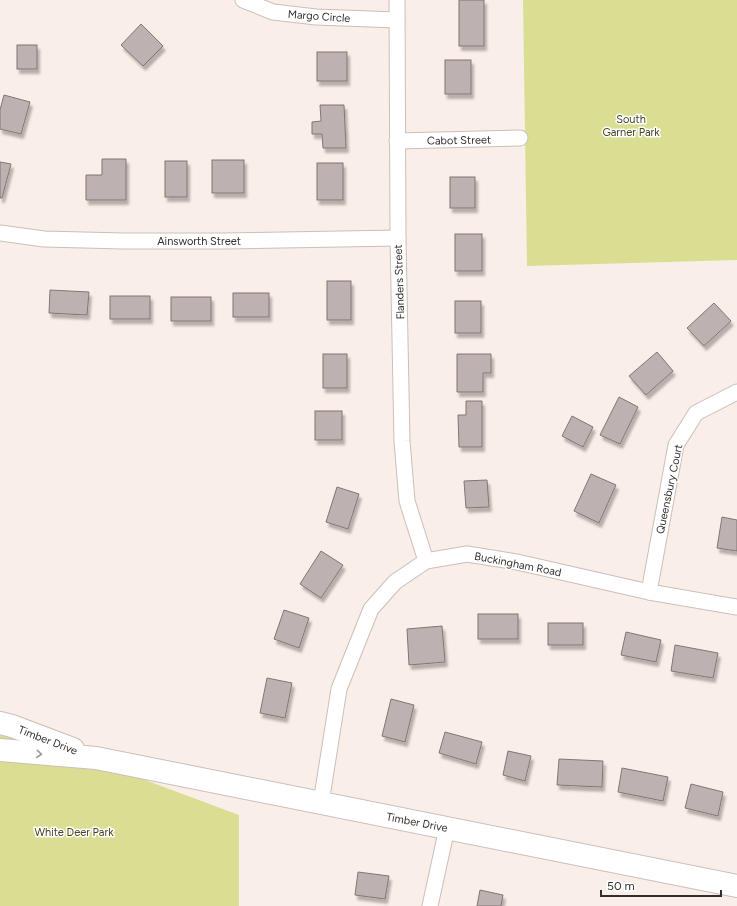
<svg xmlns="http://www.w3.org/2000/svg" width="737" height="906" font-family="Figtree,sans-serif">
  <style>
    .green { fill: #dade93 }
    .building { fill: #beb1b1; stroke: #827575; filter: url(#shadow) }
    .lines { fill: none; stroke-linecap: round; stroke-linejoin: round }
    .street-casing { stroke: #cabfb9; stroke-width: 17 }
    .secondary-casing { stroke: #cabfb9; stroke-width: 24 }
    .street { stroke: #fff; stroke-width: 15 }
    .secondary { stroke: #fff; stroke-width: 22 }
    .oneway { stroke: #999696 }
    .labels { text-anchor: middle; stroke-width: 3; stroke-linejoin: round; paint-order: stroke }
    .street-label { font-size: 11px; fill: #332e2c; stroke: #fff }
    .park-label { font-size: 11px; fill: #43441e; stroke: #fff }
  </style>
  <defs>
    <filter id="shadow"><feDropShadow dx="2.5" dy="4.5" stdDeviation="1" flood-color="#0004"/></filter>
  </defs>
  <rect width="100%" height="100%" fill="#faeee8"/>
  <g class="green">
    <path d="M 523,0 L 737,0 L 737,260 L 527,266 Z"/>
    <path d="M 0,726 L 239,815 L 239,906 L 0,906 Z"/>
  </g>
  <g class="building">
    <rect x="459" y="0" width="25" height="46"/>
    <path d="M 141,24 L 163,46 L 143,66 L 121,45 Z"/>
    <rect x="17" y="45" width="20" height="24"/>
    <rect x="317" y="52" width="30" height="29"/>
    <rect x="445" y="60" width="26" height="34"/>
    <path d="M 4,95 L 30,102 L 21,134 L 0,129 L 0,110 Z"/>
    <path d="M 320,105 L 344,105 L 346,148 L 323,148 L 322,134 L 312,134 L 312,122 L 321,121 Z"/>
    <path d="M 102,159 L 126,159 L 126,200 L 86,200 L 86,175 L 102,175 Z"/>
    <rect x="212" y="160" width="32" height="33"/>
    <rect x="165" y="161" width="22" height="36"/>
    <path d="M 0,162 L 11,164 L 2,198 L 0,198 Z"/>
    <rect x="317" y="163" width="26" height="37"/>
    <rect x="450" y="177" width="25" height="31"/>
    <rect x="455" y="234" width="27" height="37"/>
    <rect x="327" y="281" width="24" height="39"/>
    <path d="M 50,290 L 89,292 L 87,315 L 49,313 Z"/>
    <rect x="233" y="293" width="36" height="24"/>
    <rect x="110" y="296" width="40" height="23"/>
    <rect x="171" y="297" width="40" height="24"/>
    <rect x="455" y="301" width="26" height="32"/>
    <path d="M 714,303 L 731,321 L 704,346 L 687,328 Z"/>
    <path d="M 657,352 L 673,371 L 646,395 L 629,376 Z"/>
    <rect x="323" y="354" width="24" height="34"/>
    <path d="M 457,354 L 491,354 L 491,373 L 483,373 L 483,392 L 457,392 Z"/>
    <path d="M 619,397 L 638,407 L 620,444 L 600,435 Z"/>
    <path d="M 466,401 L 482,401 L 482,447 L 459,447 L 458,415 L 466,415 Z"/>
    <rect x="315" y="411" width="27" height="29"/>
    <path d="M 572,416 L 593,427 L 583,447 L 562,436 Z"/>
    <path d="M 591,474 L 616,485 L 599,523 L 574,511 Z"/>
    <path d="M 487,480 L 489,507 L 466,508 L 464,481 Z"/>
    <path d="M 337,487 L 359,494 L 348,529 L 326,522 Z"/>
    <path d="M 722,517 L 737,520 L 737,551 L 717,548 Z"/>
    <path d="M 321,551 L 343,565 L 321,598 L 300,584 Z"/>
    <path d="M 284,610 L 309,618 L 299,648 L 274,639 Z"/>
    <rect x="478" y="614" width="40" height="25"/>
    <rect x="548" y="623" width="35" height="22"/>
    <path d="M 442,626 L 445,662 L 409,665 L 407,629 Z"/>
    <path d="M 626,632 L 661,640 L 656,662 L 621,655 Z"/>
    <path d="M 675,645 L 718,653 L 713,678 L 671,671 Z"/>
    <path d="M 267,678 L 292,683 L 285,718 L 260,713 Z"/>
    <path d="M 391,699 L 414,705 L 405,742 L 382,736 Z"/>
    <path d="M 445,732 L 482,742 L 476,764 L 439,753 Z"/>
    <path d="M 508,751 L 531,756 L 525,781 L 503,775 Z"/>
    <path d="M 559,759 L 603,761 L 602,787 L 557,785 Z"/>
    <path d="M 622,768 L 668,777 L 663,801 L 618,792 Z"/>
    <path d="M 691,784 L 723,792 L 718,816 L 685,808 Z"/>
    <path d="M 358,872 L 389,876 L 385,899 L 355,895 Z"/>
    <path d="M 480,890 L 503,895 L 501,906 L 477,906 Z"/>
  </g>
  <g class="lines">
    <g class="street-casing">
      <g id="street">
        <path d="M 243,0 L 273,12 L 316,17 L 397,20"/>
        <path d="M 397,0 L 398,238 L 402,441 L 407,501 L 426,561"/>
        <path d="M 397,141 L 520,138"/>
        <path d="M 0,233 L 44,239 L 123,241 L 225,241 L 398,238"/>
        <path d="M 649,592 L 676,445 L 696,413 L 737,392"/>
        <path d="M 321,803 L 339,689 L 371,609 L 395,582 L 426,561 L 467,554 L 517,562 L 649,592 L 737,607"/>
        <path d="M 430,906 L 447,828"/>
      </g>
    </g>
    <g class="secondary-casing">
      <g id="secondary">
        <path d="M 0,723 L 12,726 L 73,749"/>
        <path d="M 0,750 L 96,758 L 737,886"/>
      </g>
    </g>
    <use href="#street" class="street"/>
    <use href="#secondary" class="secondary"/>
  </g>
  <defs><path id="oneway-chevron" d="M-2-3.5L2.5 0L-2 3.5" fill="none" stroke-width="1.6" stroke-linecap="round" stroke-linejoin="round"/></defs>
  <use class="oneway" href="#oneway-chevron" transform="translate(39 754) rotate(5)"/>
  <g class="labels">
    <g class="street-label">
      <text transform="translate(319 16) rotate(4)" y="4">Margo Circle</text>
      <text transform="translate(459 140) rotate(-1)" y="4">Cabot Street</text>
      <text x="199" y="245">Ainsworth Street</text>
      <text transform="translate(399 282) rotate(-92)" y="4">Flanders Street</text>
      <text transform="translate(669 489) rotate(-78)" y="4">Queensbury Court</text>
      <text transform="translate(518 564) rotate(11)" y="4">Buckingham Road</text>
      <text transform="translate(48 740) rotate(21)" y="4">Timber Drive</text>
      <text transform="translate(417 822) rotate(11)" y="4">Timber Drive</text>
    </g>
    <g class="park-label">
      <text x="631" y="123">South<tspan x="631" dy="13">Garner Park</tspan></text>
      <text x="74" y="836">White Deer Park</text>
    </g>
  </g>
  <path d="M601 890v6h120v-6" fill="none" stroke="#332e2c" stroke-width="2"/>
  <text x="607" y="890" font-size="12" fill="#332e2c" stroke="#ffffff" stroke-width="3" paint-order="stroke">50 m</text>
</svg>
